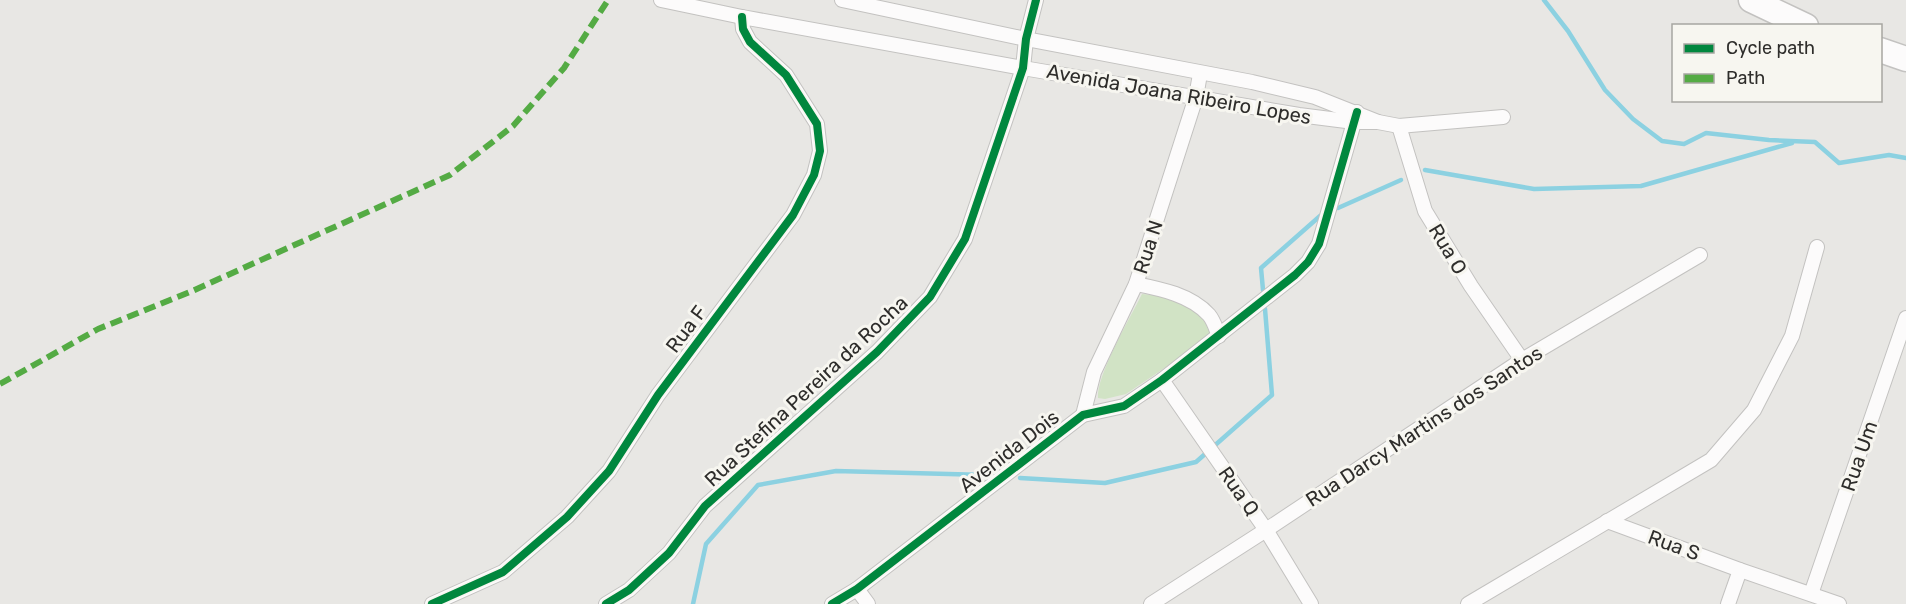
<svg xmlns="http://www.w3.org/2000/svg" width="1906" height="604" font-family="Rubik,sans-serif">
  <style>
    .green { fill: #d1e3c5 }
    .lines { fill: none; stroke-linecap: round; stroke-linejoin: round }
    .stream { stroke: #8cd1e1; stroke-width: 4.5 }
    .street-casing { stroke: #c3c2c0; stroke-width: 16 }
    .highway-casing { stroke: #c3c2c0; stroke-width: 27 }
    .street { stroke: #fcfbfb; stroke-width: 14 }
    .highway { stroke: #fcfbfb; stroke-width: 24 }
    .quiet { stroke: #54ab44; stroke-width: 6; stroke-dasharray: 12 6; stroke-linecap: butt }
    .cycleway-casing { stroke: #f7f6f0; stroke-width: 11 }
    .cycleway { stroke: #00873e; stroke-width: 8 }
    .labels { text-anchor: middle; stroke-width: 6; stroke-linejoin: round; paint-order: stroke }
    .street-label { font-size: 20px; fill: #2e2d2b; stroke: #f7f6f0 }
  </style>
  <rect width="100%" height="100%" fill="#e8e7e4"/>
  <path class="green" d="M 1142,294 L 1164,296 L 1200,312 L 1212,336 L 1126,394 L 1105,399 L 1098,398 C 1096,376 1131,316 1142,294 Z"/>
  <g class="lines">
    <g class="stream">
      <path d="M 1544,0 L 1568,31 L 1605,90 L 1633,119 L 1662,141 L 1684,144 L 1706,133 L 1769,140 L 1815,142 L 1839,163 L 1889,155 L 1906,158"/>
      <path d="M 1425,170 L 1534,189 L 1641,186 L 1792,143"/>
      <path d="M 1338,208 L 1401,180"/>
      <path d="M 1263,290 L 1261,268 L 1320,216"/>
      <path d="M 1020,478 L 1105,483 L 1196,462 L 1272,395 L 1265,309"/>
      <path d="M 693,604 L 706,544 L 758,485 L 836,471 L 986,475"/>
    </g>
    <g class="street-casing">
      <g id="street">
        <path d="M 661,0 L 742,17 L 1023,68 L 1299,115 L 1354,122 L 1378,122"/>
        <path d="M 842,0 L 1026,39 L 1252,82 L 1315,97 L 1378,122 L 1399,126 L 1503,117"/>
        <path d="M 1399,126 L 1425,211 L 1471,286 L 1522,360"/>
        <path d="M 1136,284 C 1161,289 1191,295 1209,315 C 1214,321 1216,329 1219,336"/>
        <path d="M 1162,380 L 1266,530 L 1311,604"/>
        <path d="M 1083,415 L 1094,372 L 1136,284 L 1196,97 L 1200,74"/>
        <path d="M 1607,521 L 1740,570 L 1839,604"/>
        <path d="M 857,589 L 868,604"/>
        <path d="M 1811,594 L 1906,318"/>
        <path d="M 432,604 L 503,572 L 567,517 L 609,471 L 658,395 L 793,215 L 814,175 L 820,151 L 817,124 L 786,75 L 750,42 L 743,29 L 742,17"/>
        <path d="M 606,604 L 629,590 L 669,553 L 705,506 L 877,352 L 930,297 L 965,239 L 1023,68 L 1026,39 L 1036,0"/>
        <path d="M 832,604 L 857,589 L 1083,415 L 1124,406 L 1162,380 L 1295,275 L 1308,262 L 1319,244 L 1357,112"/>
        <path d="M 1151,604 L 1266,530 L 1522,360 L 1700,255"/>
        <path d="M 1468,604 L 1711,460 L 1754,410 L 1792,336 L 1817,247"/>
        <path d="M 1728,604 L 1740,570"/>
      </g>
    </g>
    <g class="highway-casing">
      <g id="highway">
        <path d="M 1751,0 L 1806,26"/>
        <path d="M 1880,50 L 1906,59"/>
      </g>
    </g>
    <use href="#street" class="street"/>
    <use href="#highway" class="highway"/>
    <path class="quiet" d="M 0,384 L 98,329 L 190,292 L 450,175 L 513,126 L 564,68 L 608,0"/>
    <g class="cycleway-casing">
      <g id="cycleway">
        <path d="M 432,604 L 503,572 L 567,517 L 609,471 L 658,395 L 793,215 L 814,175 L 820,151 L 817,124 L 786,75 L 750,42 L 743,29 L 742,17"/>
        <path d="M 606,604 L 629,590 L 669,553 L 705,506 L 877,352 L 930,297 L 965,239 L 1023,68 L 1026,39 L 1036,0"/>
        <path d="M 832,604 L 857,589 L 1083,415 L 1124,406 L 1162,380 L 1295,275 L 1308,262 L 1319,244 L 1357,112"/>
      </g>
    </g>
    <use href="#cycleway" class="cycleway"/>
  </g>
  <g class="labels">
    <g class="street-label">
      <text transform="translate(1179 94) rotate(10)" y="7">Avenida Joana Ribeiro Lopes</text>
      <text transform="translate(1148 247) rotate(-72)" y="7">Rua N</text>
      <text transform="translate(1448 249) rotate(59)" y="7">Rua O</text>
      <text transform="translate(686 329) rotate(-53)" y="7">Rua F</text>
      <text transform="translate(806 391) rotate(-43)" y="7">Rua Stefina Pereira da Rocha</text>
      <text transform="translate(1424 426) rotate(-33)" y="7">Rua Darcy Martins dos Santos</text>
      <text transform="translate(1009 451) rotate(-38)" y="7">Avenida Dois</text>
      <text transform="translate(1859 456) rotate(-71)" y="7">Rua Um</text>
      <text transform="translate(1239 491) rotate(55)" y="7">Rua Q</text>
      <text transform="translate(1674 545) rotate(20)" y="7">Rua S</text>
    </g>
  </g>
  <rect x="1672" y="24" width="210" height="78" fill="#f7f6f0" stroke="#a7a6a1" stroke-width="1.5"/>
  <rect x="1684" y="44" width="30" height="9" fill="#00873e" stroke="#a7a6a1" stroke-width="1.5"/>
  <text x="1726" y="54" font-size="18" fill="#2e2d2b">Cycle path</text>
  <rect x="1684" y="74" width="30" height="9" fill="#54ab44" stroke="#a7a6a1" stroke-width="1.5"/>
  <text x="1726" y="84" font-size="18" fill="#2e2d2b">Path</text>
</svg>
